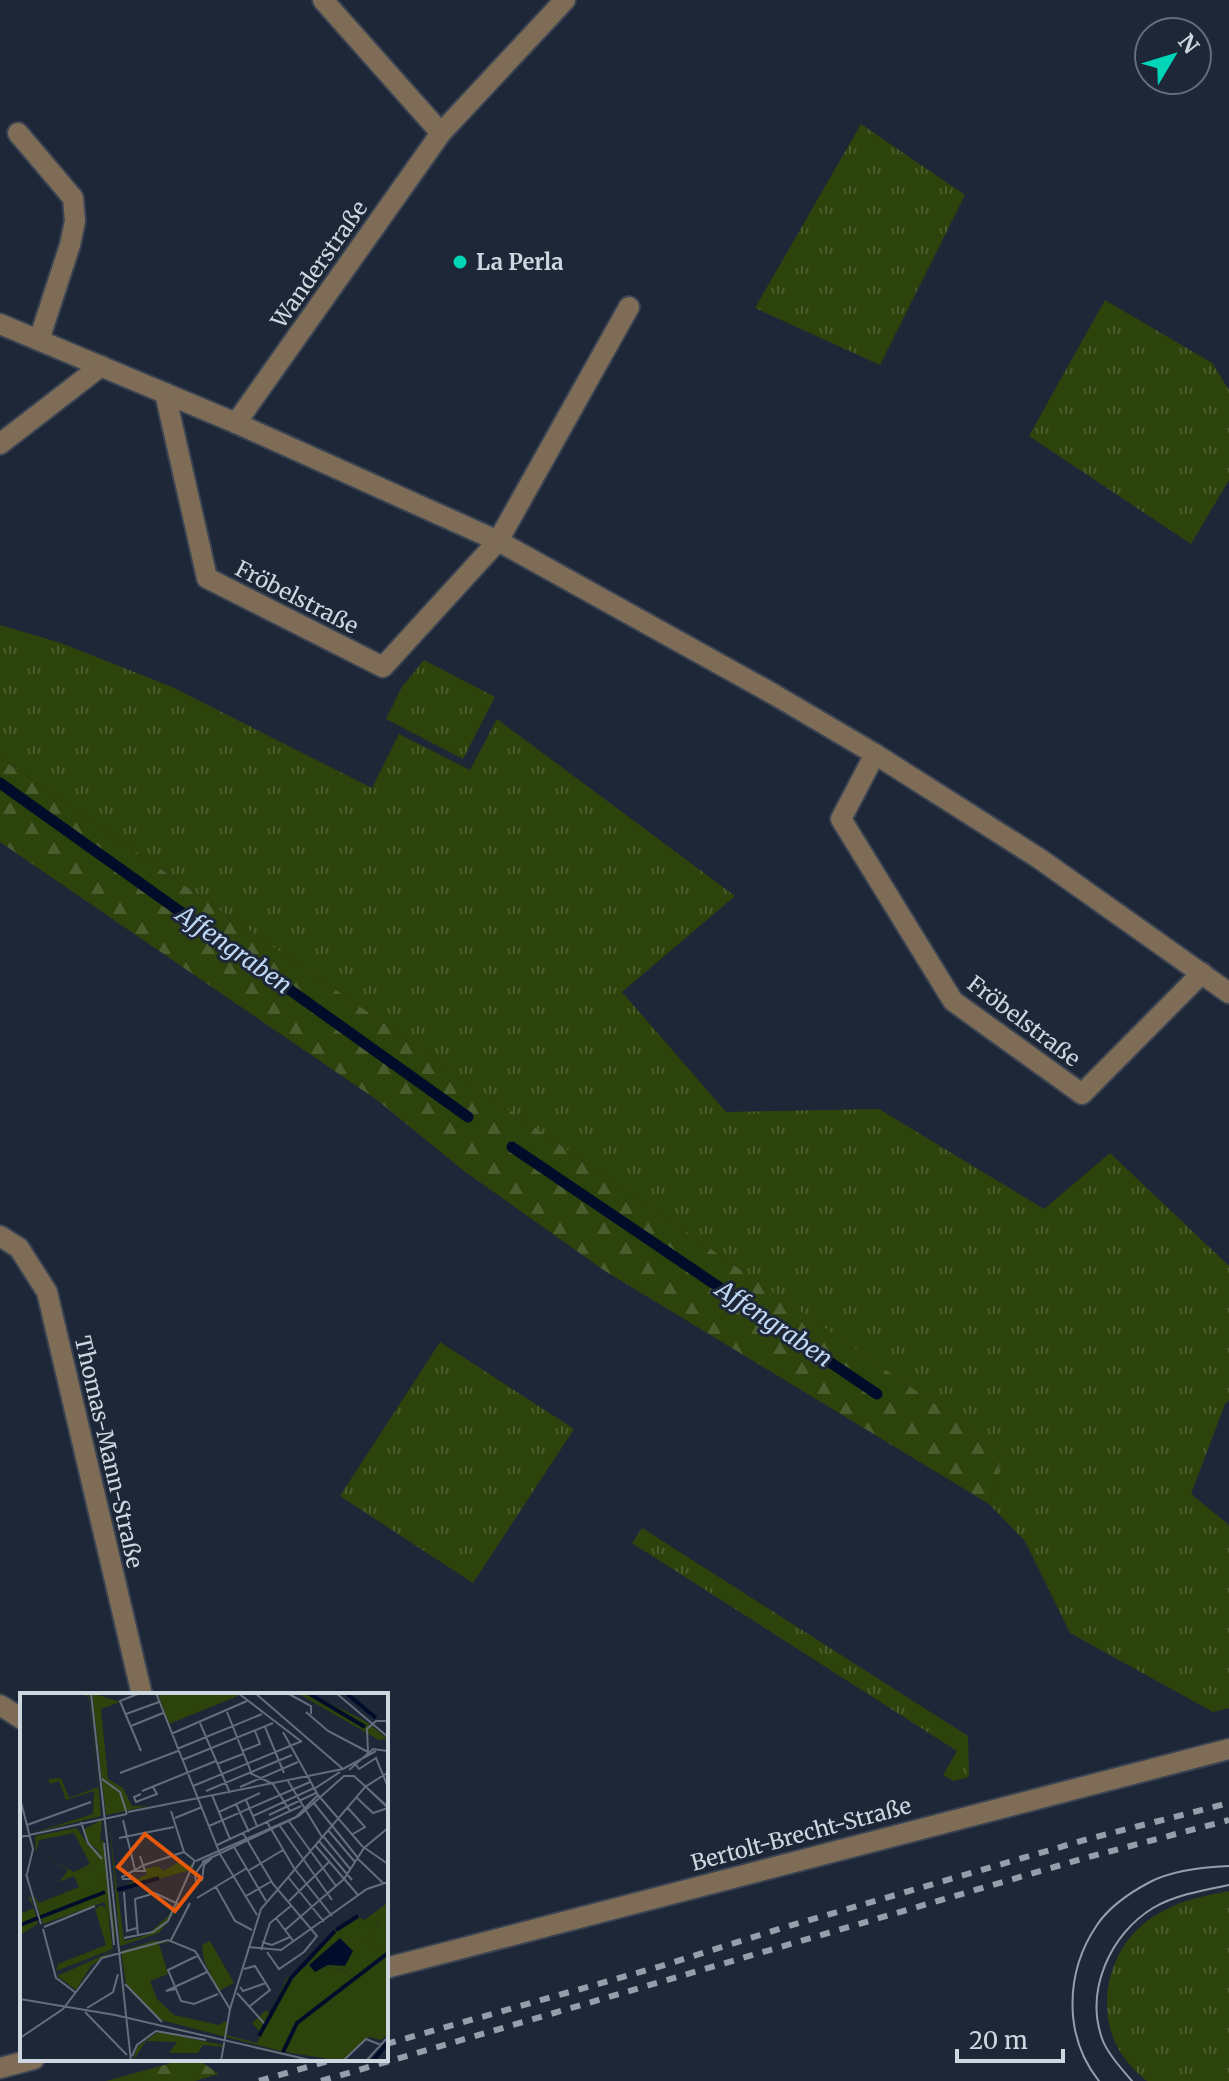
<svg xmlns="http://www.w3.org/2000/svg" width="1229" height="2081" font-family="Merriweather,serif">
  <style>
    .grass { fill: url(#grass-tufts) }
    .forest { fill: url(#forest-firs) }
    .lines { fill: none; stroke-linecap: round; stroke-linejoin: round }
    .stream { stroke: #000c2a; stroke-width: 11 }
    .minor-casing { stroke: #394352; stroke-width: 24 }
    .minor { stroke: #7e6c57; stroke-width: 20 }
    .tram { stroke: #959eaa; stroke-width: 2 }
    .rail { stroke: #959eaa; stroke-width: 6; stroke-dasharray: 10 10; stroke-linecap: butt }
    .poi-dot { fill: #00d5b7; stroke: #1d2737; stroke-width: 3 }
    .labels { text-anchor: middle; stroke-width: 6; stroke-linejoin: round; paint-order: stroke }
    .poi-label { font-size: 22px; font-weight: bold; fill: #ced6e0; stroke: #1d2737; text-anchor: start }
    .street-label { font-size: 22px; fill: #ced6e0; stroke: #1d2737 }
    .water-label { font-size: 24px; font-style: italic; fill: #c0d7f3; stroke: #1d2737 }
    .inset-river { fill: none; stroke: #000c2a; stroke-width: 4 }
    .inset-road { fill: none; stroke: #646d7b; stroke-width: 2 }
    .view { fill: #e8590c; fill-opacity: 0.15; stroke: #e8590c; stroke-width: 4 }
    .inset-edge { fill: none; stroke: #ced6e0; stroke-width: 4 }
  </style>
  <defs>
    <pattern id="grass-tufts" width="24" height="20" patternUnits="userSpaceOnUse" patternTransform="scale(2)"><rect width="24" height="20" fill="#2d430c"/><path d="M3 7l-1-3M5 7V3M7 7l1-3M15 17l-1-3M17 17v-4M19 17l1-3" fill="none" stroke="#4a5d2f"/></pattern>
    <pattern id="forest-firs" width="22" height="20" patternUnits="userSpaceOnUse" patternTransform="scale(2)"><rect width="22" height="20" fill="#2d430c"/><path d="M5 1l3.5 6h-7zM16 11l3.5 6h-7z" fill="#4a5d2f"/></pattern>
  </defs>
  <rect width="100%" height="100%" fill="#1d2737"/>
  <g class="grass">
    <path d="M 861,124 L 965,195 L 880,365 L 755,308 Z"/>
    <path d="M 1105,300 L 1212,363 L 1229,390 L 1229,480 L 1191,544 L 1029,436 Z"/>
    <path d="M 0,625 L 61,643 L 172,687 L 372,788 L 399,734 L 470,770 L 497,719 L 735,896 L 622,992 L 726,1112 L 879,1109 L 1044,1209 L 1110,1153 L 1229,1266 L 1229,1400 L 1225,1404 L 1191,1494 L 1229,1525 L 1229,1708 L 1213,1712 L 1070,1633 L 1025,1541 L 989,1504 L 1002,1451 L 0,758 Z"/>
    <path d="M 424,660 L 495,697 L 463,759 L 386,719 L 402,687 Z"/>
    <path d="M 440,1342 L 574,1429 L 473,1583 L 340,1496 Z"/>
    <path d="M 642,1528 L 968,1736 L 969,1777 L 954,1781 L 943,1775 L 957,1751 L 632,1543 Z"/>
    <path d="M 1229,1891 L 1229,2081 L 1147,2081 C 1136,2072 1125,2061 1118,2048 C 1094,2004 1111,1943 1153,1917 C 1177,1901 1202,1896 1229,1891 Z"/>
  </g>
  <g class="forest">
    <path d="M 0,758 L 1003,1451 L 989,1504 L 605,1271 L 464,1171 L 377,1100 L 0,842 Z"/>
    <path d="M 186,2059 L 197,2059 L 219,2074 L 195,2081 L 106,2081 Z"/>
  </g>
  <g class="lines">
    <g class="stream">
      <path d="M 0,783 L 468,1117"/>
      <path d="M 512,1147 L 877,1394"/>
    </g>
    <g class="minor-casing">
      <g id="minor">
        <path d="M 323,0 L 441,133"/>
        <path d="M 18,133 L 73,198 L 75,221 L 70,245 L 39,340"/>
        <path d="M 0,324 L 236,423 L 498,541 L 775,695 L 875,754 L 1040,859 L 1229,993"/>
        <path d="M 165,393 L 207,578 L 383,667 L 498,541 L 629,307"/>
        <path d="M 236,423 L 441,133 L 565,0"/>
        <path d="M 0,444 L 101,366"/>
        <path d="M 875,754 L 841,819 L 953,1001 L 1082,1094 L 1202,973"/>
        <path d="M 0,1236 L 19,1248 L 47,1292 L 142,1695"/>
        <path d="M 0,1705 L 22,1719"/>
        <path d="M 386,1968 L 1229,1749"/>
        <path d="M 0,2068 L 34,2059"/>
      </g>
    </g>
    <use href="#minor" class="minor"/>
    <g class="tram">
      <path d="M 1099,2081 C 1063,2036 1065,1972 1097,1925 C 1109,1907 1131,1892 1150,1882 C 1173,1870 1204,1867 1229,1866"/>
      <path d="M 1132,2081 C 1122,2069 1109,2056 1103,2041 C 1084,1992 1110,1934 1153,1908 C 1175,1895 1204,1890 1229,1885"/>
    </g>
    <g class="rail">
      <path d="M 386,2044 L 658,1967 L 789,1926 L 1088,1839 L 1229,1803"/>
      <path d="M 259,2081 L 335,2059"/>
      <path d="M 321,2081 L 1085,1858 L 1229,1820"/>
    </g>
  </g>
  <circle class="poi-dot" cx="460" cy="262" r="8"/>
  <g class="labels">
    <g class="poi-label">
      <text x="476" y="270">La Perla</text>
    </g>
    <g class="street-label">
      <text transform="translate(319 264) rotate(-55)" y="8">Wanderstraße</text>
      <text transform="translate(297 597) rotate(27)" y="8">Fröbelstraße</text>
      <text transform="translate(1024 1021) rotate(37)" y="8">Fröbelstraße</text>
      <text transform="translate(109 1452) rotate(77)" y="8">Thomas-Mann-Straße</text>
      <text transform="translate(801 1834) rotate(-15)" y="8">Bertolt-Brecht-Straße</text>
    </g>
    <g class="water-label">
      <text transform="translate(234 950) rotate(35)" y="8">Affengraben</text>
      <text transform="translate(774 1324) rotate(34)" y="8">Affengraben</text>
    </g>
  </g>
  <g transform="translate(20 1693)">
    <rect width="368" height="368" fill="#1d2737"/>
    <path d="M 62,0 L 69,0 L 81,123 L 12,140 L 73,121 L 74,98 L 46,107 L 39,88 L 30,91 L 28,86 L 41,85 L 49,105 L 78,94 L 69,5 ZM 72,0 L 100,9 L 81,16 L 88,86 L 103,95 L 112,113 L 129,113 L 86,122 ZM 277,0 L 289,0 L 345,28 L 368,46 L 359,47 ZM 82,127 L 80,150 L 83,146 L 96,247 L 84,209 L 23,231 L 14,203 L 19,210 L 59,194 L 54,183 L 39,189 L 48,177 L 21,162 L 54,179 L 70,171 L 54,140 L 19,147 L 16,160 L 15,143 L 57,135 L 68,152 L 81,160 L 68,149 L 64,136 ZM 74,174 L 80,194 L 44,208 L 42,203 L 61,195 L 56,181 ZM 162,167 L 164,173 L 173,171 L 171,177 L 97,197 L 127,181 L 125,176 L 138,173 L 144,178 ZM 368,199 L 368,218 L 347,244 L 362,262 L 368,258 L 368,341 L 362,347 L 349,344 L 321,368 L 260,358 L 141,327 L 106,292 L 101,258 L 133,248 L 152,249 L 139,251 L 148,281 L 130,288 L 137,306 L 154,322 L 199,332 L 206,328 L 207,342 L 237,350 L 241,340 L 232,330 L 246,317 L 250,320 L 267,285 L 286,273 L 317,235 L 339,224 L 344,227 L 365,212 ZM 306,274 L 322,276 L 336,285 L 321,295 ZM 8,204 L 11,204 L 18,231 L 0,242 L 0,221 L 14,215 ZM 81,212 L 87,216 L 93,256 L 36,278 L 38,271 L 86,252 L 75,216 ZM 93,258 L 71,273 L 56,297 L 37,283 ZM 138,339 L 203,352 L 204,354 L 183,352 L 178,360 L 149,360 L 157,349 L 126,348 L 113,368 L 117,354 Z" fill="#2d430c" fill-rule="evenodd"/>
    <path d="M 89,126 L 97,197 L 160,179 L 98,199 L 104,248 L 127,242 L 160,212 L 139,240 L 100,253 Z" fill="#2d430c"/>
    <path d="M 306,274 L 321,276 L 336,285 L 320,294 L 303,279 Z" fill="#2d430c"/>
    <path d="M 145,0 L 216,0 L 218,3 L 149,31 L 139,3 Z" fill="#2d430c"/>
    <path d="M 74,174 L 81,194 L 22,218 L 19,212 L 60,195 L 55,181 ZM 368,218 L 368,258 L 362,263 L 347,244 L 335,255 L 320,238 L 332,227 L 339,235 L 346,228 L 354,236 ZM 190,248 L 214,290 L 199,298 L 184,268 L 182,252 Z" fill="#2d430c"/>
    <path d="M 320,245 L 333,258 L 325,273 L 308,272 L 295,279 L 289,272 Z" fill="#000c2a"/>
    <path class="inset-river" d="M 288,0 L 345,34M 326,0 L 356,25M 97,197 L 139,185M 0,232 L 85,199M 316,237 L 338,223M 239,343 L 271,285 L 315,238M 263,359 L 277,330 L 368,260M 353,368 L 368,349"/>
    <path class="inset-road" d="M 71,0 L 111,368M 120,0 L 100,8 L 121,58M 136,0 L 200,161 L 237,222M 218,0 L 282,49M 235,0 L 323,76 L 356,58M 267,0 L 291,13 L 291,21M 316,0 L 368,44M 207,19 L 231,79M 286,19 L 308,38 L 348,59M 106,21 L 139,9M 180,30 L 210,100M 111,33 L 143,20M 245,34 L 264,80M 263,39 L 298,102M 151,41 L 227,8M 157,56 L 242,21M 222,58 L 240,51 L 235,38M 348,59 L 347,36 L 356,28 L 368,28M 162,67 L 253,30M 197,71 L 223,61M 336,72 L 339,76 L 356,65 L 368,94M 329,77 L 353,56 L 368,58M 100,80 L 158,58M 230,80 L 253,91 L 270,118M 82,86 L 100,99 L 107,121M 268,88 L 302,144M 173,93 L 282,48M 345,93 L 368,115M 220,94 L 278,69M 294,96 L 320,79M 122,98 L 196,68M 186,98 L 272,62M 121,101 L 114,104 L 116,109 L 137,101 L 133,94M 192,102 L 210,146M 298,102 L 342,153 L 368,171M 336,104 L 353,120 L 368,115M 0,105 L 13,156 L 7,181M 226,107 L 237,133M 293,109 L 338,165M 216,111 L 229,139M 327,114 L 345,134 L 331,142M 151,118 L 164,159 L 175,168M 108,119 L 323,76M 199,119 L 240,100M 249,122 L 296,100M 233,123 L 294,95M 276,124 L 298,102M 155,125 L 182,114M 103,127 L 115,177M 268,127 L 316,193M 61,129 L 68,150 L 82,166M 247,129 L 274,175 L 312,223M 7,132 L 71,109M 189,133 L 290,89M 260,133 L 312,207M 308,137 L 335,169M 223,140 L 253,191 L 297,243 L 284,259 L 259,276 L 247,259M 303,143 L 331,177M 0,144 L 107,121M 99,145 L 154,134M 299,148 L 332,187M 84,150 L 94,252M 197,152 L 281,113M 295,152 L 338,202M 214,154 L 246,208M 191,164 L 183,170 L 175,181 L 176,188 L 182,187 L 184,172 L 192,165M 338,166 L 363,190M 176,168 L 276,124M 182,169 L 279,123 L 324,83 L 334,83 L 368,114M 113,178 L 125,178 L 120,163M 228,178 L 263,157M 110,179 L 110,186 L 103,186 L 102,184 L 113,178 L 115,177 L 124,172 L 164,159M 268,184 L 304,229M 8,186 L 6,181 L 21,231M 196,194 L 215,228 L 232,237M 104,199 L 107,238 L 117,235M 226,203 L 252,188M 177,205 L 227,175M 269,208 L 309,169M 256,225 L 274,249M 24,234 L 75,213M 23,236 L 36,285M 265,237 L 324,186 L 344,155 L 368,135M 118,243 L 115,206 L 135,200 L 158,211M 104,245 L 133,239 L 148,228 L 175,167M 151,247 L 170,210M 242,249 L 252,252 L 270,244M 228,254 L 261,257 L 347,196 L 368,189M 241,257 L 250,230 L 272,212M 179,262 L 148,277 L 161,308 L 174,311 L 198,301M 224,276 L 235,273 L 250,297 L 230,313M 35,284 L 56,300M 105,291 L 142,329M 220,294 L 223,298 L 246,290M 156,296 L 146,298 L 187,279M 217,300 L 244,330M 0,306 L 95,322 L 294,368M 67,315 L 93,299 L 98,281M 210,316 L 241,216 L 345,94 L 367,80M 65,319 L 107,362M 0,345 L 43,316 L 82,265 L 148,247 L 175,258 L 210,316 L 201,368M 112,363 L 117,352 L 136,338 L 186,347M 323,368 L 346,346 L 361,352M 346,368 L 368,344"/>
    <path class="view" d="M 125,141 L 181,185 L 155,218 L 98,174 Z"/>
    <rect width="368" height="368" class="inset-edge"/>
  </g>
  <g transform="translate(1173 56) rotate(52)"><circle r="38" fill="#1d2737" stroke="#646d7b" stroke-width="2"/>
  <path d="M0-6L14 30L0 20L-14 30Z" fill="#00d5b7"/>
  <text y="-12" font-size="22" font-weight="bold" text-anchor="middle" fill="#ced6e0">N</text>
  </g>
  <path d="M957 2049v12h106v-12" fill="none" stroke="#ced6e0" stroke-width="4"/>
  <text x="969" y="2049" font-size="24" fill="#ced6e0" stroke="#1d2737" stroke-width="6" paint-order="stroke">20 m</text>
</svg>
